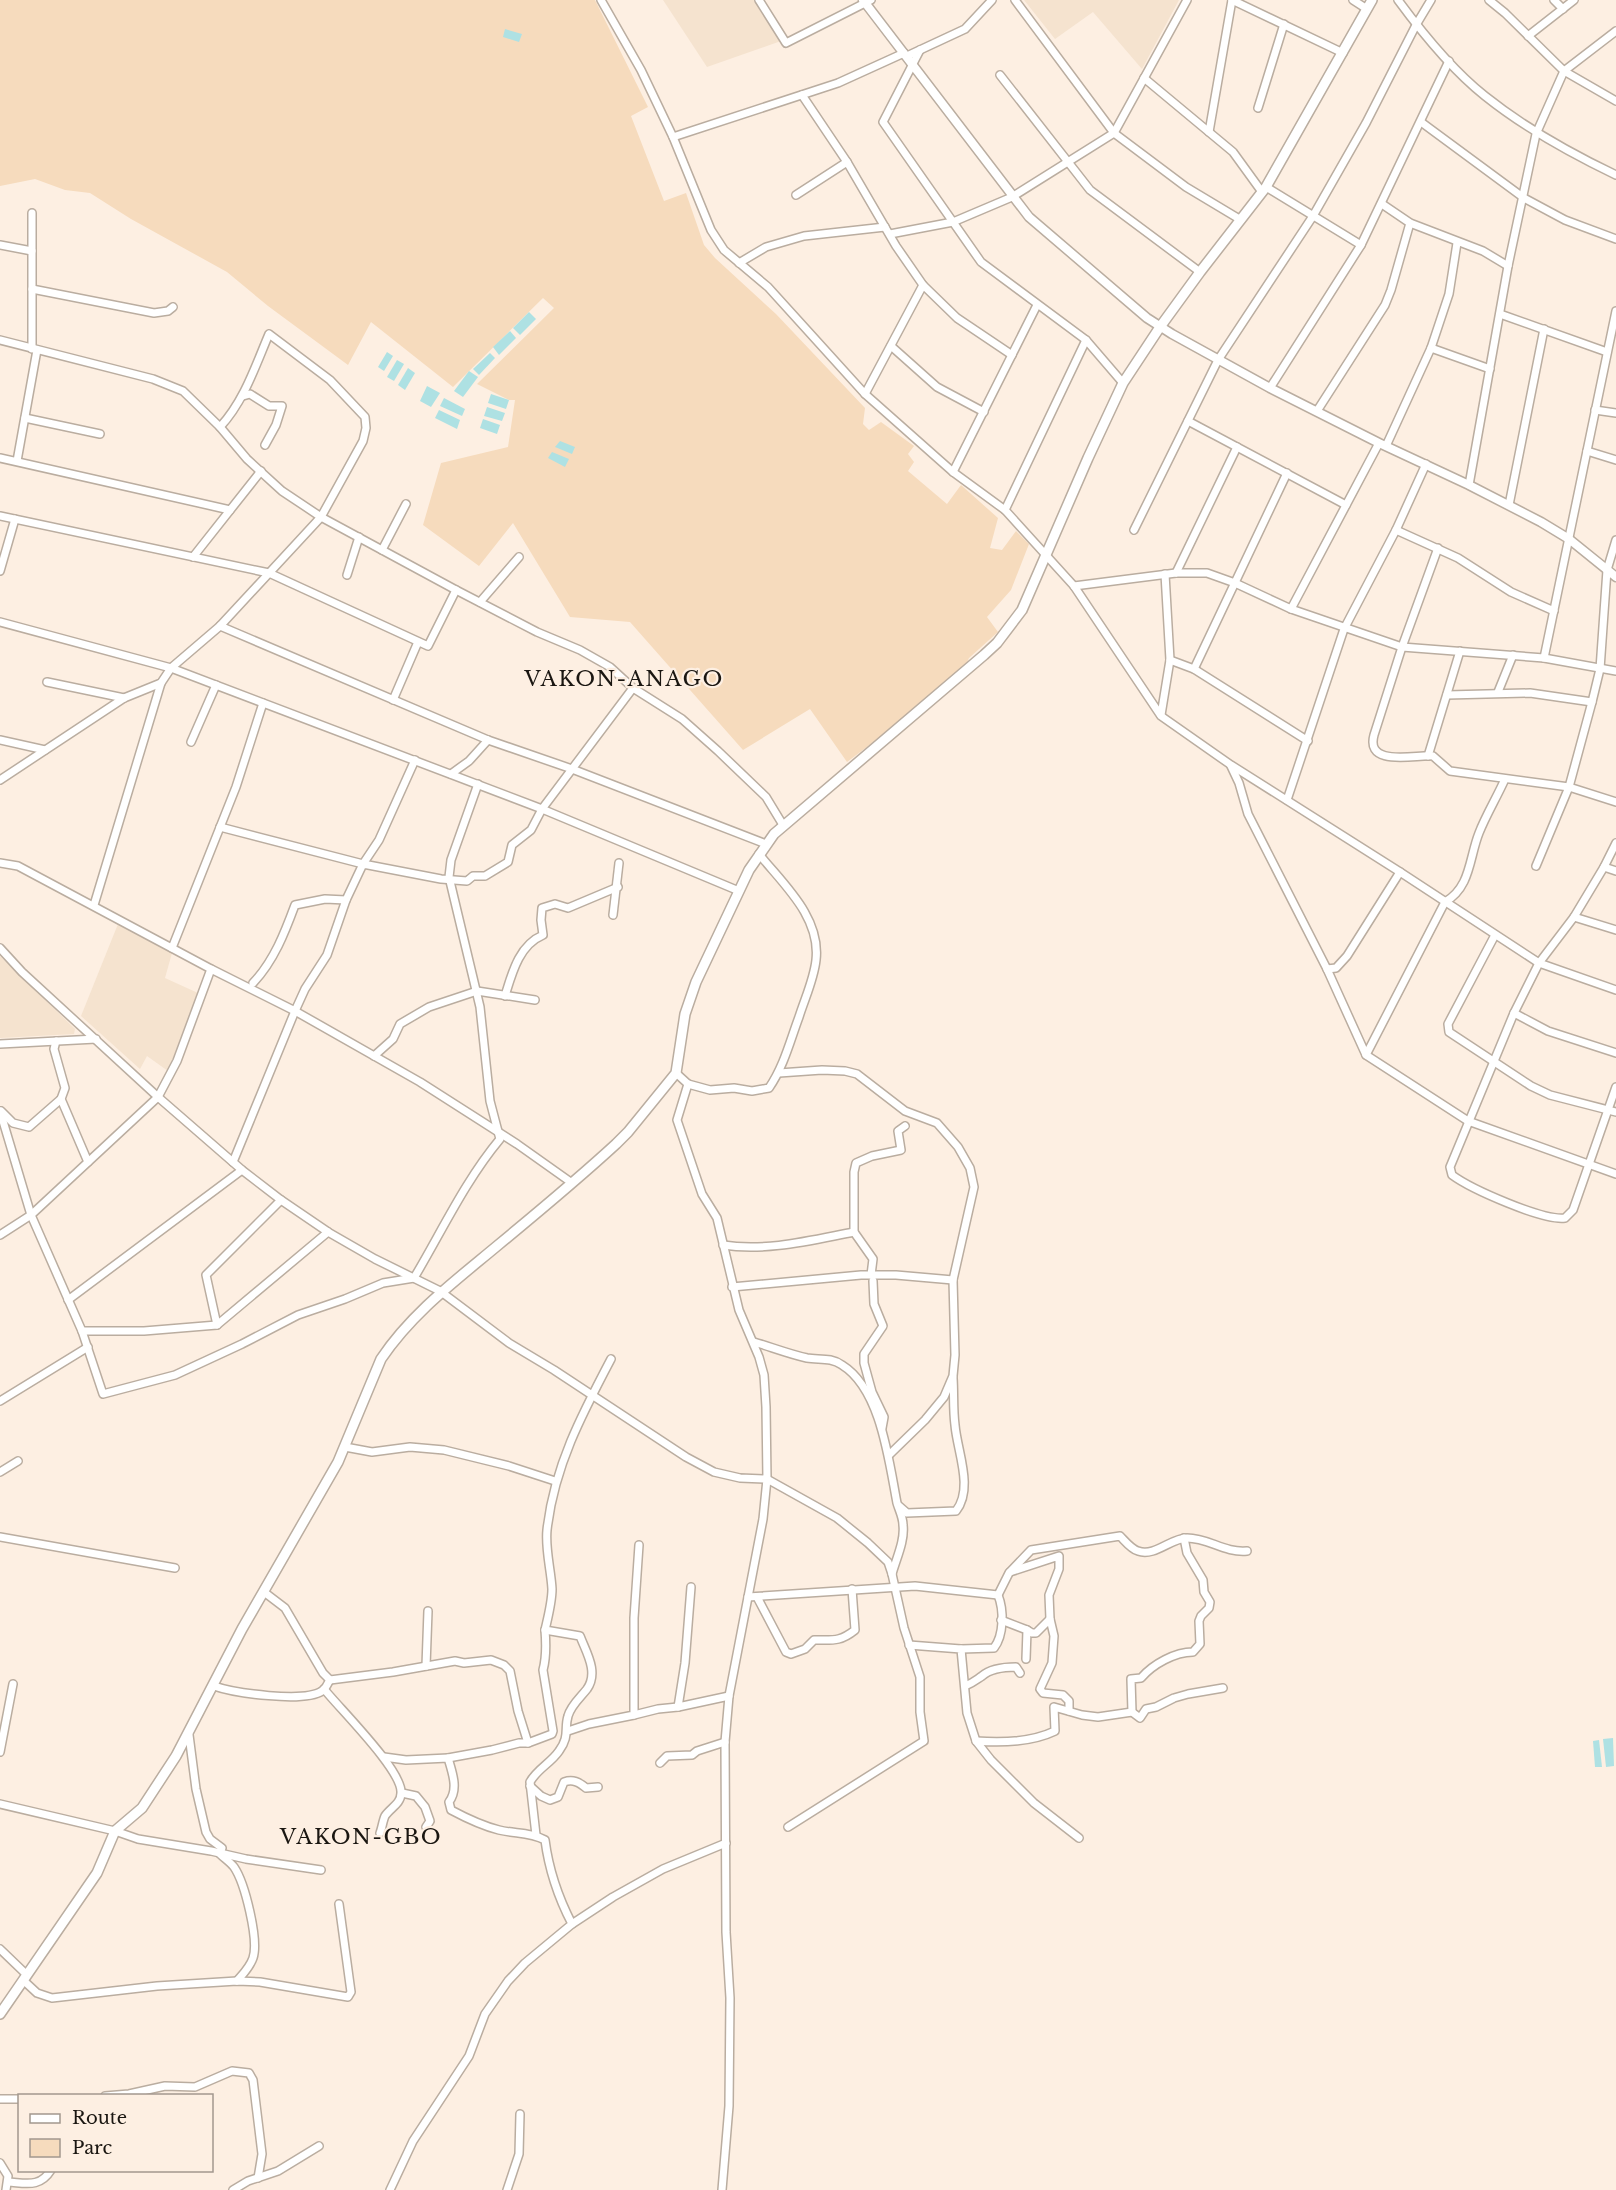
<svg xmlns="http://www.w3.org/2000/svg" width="1616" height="2190" font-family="'Libre Baskerville',serif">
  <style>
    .built { fill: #f5e3cf }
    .green { fill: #f6dbbd }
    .water { fill: #aee1e3 }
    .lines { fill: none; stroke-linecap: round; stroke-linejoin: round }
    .minor-casing { stroke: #baada0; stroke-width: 10 }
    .tertiary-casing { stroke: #baada0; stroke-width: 11 }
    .secondary-casing { stroke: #baada0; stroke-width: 12 }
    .minor { stroke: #fff; stroke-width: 7 }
    .tertiary { stroke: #fff; stroke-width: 8 }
    .secondary { stroke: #fff; stroke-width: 9 }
    .labels { text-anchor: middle; stroke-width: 4.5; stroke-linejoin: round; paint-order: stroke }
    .quarter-label { font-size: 21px; letter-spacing: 1.5px; fill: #1a1611; stroke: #fdefe2 }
  </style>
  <rect width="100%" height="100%" fill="#fdefe2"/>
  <g class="built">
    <path d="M 663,0 L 754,0 L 781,41 L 707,67 Z"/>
    <path d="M 1024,0 L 1179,0 L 1142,69 L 1093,12 L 1055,39 Z"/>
    <path d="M 118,924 L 172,953 L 165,978 L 198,993 L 168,1071 L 147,1056 L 140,1069 L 81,1016 Z"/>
    <path d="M 0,956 L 75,1029 L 74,1034 L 0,1038 Z"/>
  </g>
  <path class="green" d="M 0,0 L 595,0 L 648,107 L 631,116 L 664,201 L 686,193 L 704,245 L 715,258 L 776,314 L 865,408 L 863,424 L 869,430 L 881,422 L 914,446 L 908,454 L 914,462 L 908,471 L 947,504 L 961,485 L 998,518 L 990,548 L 1002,550 L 1016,531 L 1029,544 L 1011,590 L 987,617 L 998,632 L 969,658 L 965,667 L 912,713 L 847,762 L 810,709 L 743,750 L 630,622 L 570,617 L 513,523 L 479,566 L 423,525 L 441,463 L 508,447 L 515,400 L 509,400 L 477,384 L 554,308 L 543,298 L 453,387 L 371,322 L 348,365 L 268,306 L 227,272 L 131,219 L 90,193 L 65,190 L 35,179 L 0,186 Z"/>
  <g class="water">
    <path d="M 505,29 L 522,34 L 519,42 L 503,37 Z"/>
    <path d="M 529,312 L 536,319 L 520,335 L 513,328 Z"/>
    <path d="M 510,331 L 516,338 L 499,355 L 493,347 Z"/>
    <path d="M 387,352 L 393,356 L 384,371 L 378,367 Z"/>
    <path d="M 490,353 L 495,358 L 479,375 L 473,369 Z"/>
    <path d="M 397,360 L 404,364 L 394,381 L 387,377 Z"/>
    <path d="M 408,368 L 415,373 L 405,390 L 398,385 Z"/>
    <path d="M 469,371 L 478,377 L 463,397 L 454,391 Z"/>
    <path d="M 427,386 L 440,393 L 431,407 L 420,401 Z"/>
    <path d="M 491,394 L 509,400 L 506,409 L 488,403 Z"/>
    <path d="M 444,398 L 465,409 L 462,416 L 440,406 Z"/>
    <path d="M 487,407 L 505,413 L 502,421 L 484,416 Z"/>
    <path d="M 439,410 L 460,420 L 457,429 L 435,418 Z"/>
    <path d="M 483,419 L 500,425 L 497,434 L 480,428 Z"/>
    <path d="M 560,441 L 575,447 L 572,454 L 555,447 Z"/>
    <path d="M 552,452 L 569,459 L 565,467 L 548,458 Z"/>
    <path d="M 1613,1738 L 1614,1766 L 1606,1767 L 1603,1739 Z"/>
    <path d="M 1599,1740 L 1602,1767 L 1595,1767 L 1593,1741 Z"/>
  </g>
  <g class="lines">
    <g class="minor-casing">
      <g id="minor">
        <path d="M 601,0 L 641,70 L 673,137 L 711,230 L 724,250 L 768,287 L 865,394 L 953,472 L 1005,510 L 1074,586 L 1161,716 L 1231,765 L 1400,872 L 1539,963 L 1616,990"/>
        <path d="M 759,0 L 786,43 L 871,0"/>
        <path d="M 1015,0 L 1114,133 L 1186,187 L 1241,220"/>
        <path d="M 1232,0 L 1343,53"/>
        <path d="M 1353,0 L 1367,9"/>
        <path d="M 1398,0 C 1423,34 1452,70 1485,96 C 1525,128 1570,153 1616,175"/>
        <path d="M 1489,0 L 1505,13 L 1564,71 L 1616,101"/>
        <path d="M 1554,0 L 1563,9"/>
        <path d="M 1528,36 L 1574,0"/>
        <path d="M 920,50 L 883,122 L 981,262 L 1086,340 L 1123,383"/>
        <path d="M 907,56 L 965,29 L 992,0"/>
        <path d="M 1000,75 L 1090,190 L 1200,272"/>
        <path d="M 1144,78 L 1233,152 L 1262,192"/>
        <path d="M 802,95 L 847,162 L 896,246 L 923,285 L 957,318 L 1012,355"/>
        <path d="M 1258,108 L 1284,24"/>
        <path d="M 1421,122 L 1524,198 L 1565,220 L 1616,239"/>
        <path d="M 1209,132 L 1232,0"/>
        <path d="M 673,137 L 838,83 L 904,53"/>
        <path d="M 1266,187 L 1361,245"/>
        <path d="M 796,195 L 847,162"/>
        <path d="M 1382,204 L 1410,223 L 1483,251 L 1508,266"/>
        <path d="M 890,234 L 953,222 L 1012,197 L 1114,133 L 1187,0"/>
        <path d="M 0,245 L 32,251"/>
        <path d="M 739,263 L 766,247 L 804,236 L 885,227"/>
        <path d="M 32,289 L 154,313 L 168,311 L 173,307"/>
        <path d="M 1500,314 L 1607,352"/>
        <path d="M 0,340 L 153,379 L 183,391 L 220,427 L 247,459 L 282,491 L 321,517 L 456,590 L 537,632 L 580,650 L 610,667 L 633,688 L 682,719 L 718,751 L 766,797 L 783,825"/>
        <path d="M 891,346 L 937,387 L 984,412"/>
        <path d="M 1431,348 L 1490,369"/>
        <path d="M 32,349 L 32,213"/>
        <path d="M 1270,388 L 1361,245 L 1449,61"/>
        <path d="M 865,394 L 923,285"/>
        <path d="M 243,396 L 250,394 L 269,406 L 282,406 L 276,425 L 265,445"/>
        <path d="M 1595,410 L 1616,413"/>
        <path d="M 1317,411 L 1385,305 L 1391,290 L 1410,223"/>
        <path d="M 25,418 L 100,434"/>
        <path d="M 1188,421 L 1346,505"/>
        <path d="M 1386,446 L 1431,348 L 1449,294 L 1457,243"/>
        <path d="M 1587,451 L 1616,460"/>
        <path d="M 0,458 L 230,510"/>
        <path d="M 17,461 L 37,350"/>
        <path d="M 953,472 L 1037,305"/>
        <path d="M 1469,485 L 1508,266 L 1536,134 L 1564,71 L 1616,31"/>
        <path d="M 1509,505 L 1544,329"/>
        <path d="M 1005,510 L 1086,340"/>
        <path d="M 0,516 L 269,573 L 428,646 L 456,590"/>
        <path d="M 1134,530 L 1218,360 L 1313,216 L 1366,123 L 1416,25 L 1431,0"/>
        <path d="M 1396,530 L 1458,558 L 1511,592 L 1554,611"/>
        <path d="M 1438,548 L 1402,647 L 1374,735 C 1365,768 1417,754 1433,756 L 1450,771 L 1569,787 L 1616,802"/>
        <path d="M 382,550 L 406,504"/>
        <path d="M 193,557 L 261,471"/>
        <path d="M 0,571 L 15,519"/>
        <path d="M 1176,573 L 1237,447"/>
        <path d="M 347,575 L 359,537"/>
        <path d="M 1074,586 L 1176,573 L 1207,573 L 1235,583 L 1291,609 L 1402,647 L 1544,658 L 1616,671"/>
        <path d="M 480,602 L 519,557"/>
        <path d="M 1291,609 L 1379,443"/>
        <path d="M 0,622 L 171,668 L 542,809 L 739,891"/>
        <path d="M 220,626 L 488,740 L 572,769 L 766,844"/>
        <path d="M 1544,658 L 1616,311"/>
        <path d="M 1170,660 L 1194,669 L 1308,741"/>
        <path d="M 1194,669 L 1287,473"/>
        <path d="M 47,682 L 124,698"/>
        <path d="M 1498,692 L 1513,655"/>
        <path d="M 1447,695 L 1530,693 L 1592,702"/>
        <path d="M 393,700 L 418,642"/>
        <path d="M 1161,715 L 1170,660 L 1165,574"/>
        <path d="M 0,740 L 45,750"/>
        <path d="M 191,742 L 216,685"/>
        <path d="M 1428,756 L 1460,651"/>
        <path d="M 1231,766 L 1239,783 L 1248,814 L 1327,969 L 1366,1055 L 1468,1121 L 1616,1174"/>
        <path d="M 451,774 L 469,761 L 488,740"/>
        <path d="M 0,780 L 124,698 L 161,683 L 171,668 L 220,626 L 321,517 L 363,441 L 366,428 L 365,417 L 330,380 L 269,334 C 255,367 244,401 220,427"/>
        <path d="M 1287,800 L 1344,629 L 1396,530 L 1426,464"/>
        <path d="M 220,827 L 363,864 L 379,840 L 415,760"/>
        <path d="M 1616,843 L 1604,867 L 1574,917 L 1539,963 L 1514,1013 L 1450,1167 L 1452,1175 C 1471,1189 1543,1221 1565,1218 L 1573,1210 L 1616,1087"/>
        <path d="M 0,863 L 18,866 L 211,969 L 295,1011 L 420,1082 L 517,1144 L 572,1183"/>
        <path d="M 1536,866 L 1569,787 L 1592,702 L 1600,669 L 1607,570 L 1616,540"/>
        <path d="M 1604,867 L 1616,871"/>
        <path d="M 94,905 L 161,683"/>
        <path d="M 613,915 L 619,863"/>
        <path d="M 1574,917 L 1616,930"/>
        <path d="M 1495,935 L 1448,1024 L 1449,1032 L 1531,1086 L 1550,1095 L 1616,1112"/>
        <path d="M 0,948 L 22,972 L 158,1097 L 242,1170 L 281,1200 L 328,1232 L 375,1259 L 440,1291 L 509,1343 L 554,1370 L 686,1457 L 714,1472 L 740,1478 L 767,1479 L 837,1518 L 868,1543 L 888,1562 L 892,1574 L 904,1628 L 920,1677 L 920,1712 L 924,1741 L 788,1827"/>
        <path d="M 172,948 L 236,787 L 263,703"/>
        <path d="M 1327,969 L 1336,968 L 1347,956 L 1400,872"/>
        <path d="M 253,983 C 274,961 285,932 295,905 L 325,899 L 346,900 L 363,864 L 441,879 L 467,881 L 473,876 L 485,876 L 508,862 L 512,845 L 531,830 L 542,809 L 633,688"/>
        <path d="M 505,996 C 512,973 519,945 543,935 L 541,920 L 542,908 L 555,904 L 568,908 L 618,887"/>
        <path d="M 1514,1013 L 1548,1031 L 1616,1053"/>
        <path d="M 56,1041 L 54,1049 L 65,1088 L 61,1099 L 88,1162"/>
        <path d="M 0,1044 L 96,1039"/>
        <path d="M 1366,1055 L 1445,902 C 1471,887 1469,858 1479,833 C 1486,815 1497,797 1505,779"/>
        <path d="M 374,1056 L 393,1039 L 400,1024 L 429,1007 L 477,991 L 535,1000"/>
        <path d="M 676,1073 L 688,1084 L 677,1120 L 702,1194 L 717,1218 L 739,1310 L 759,1357 L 764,1375 L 766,1407 L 767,1479 L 763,1519 L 729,1696 L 725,1742 L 726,1932 L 730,1998 L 729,2106 L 722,2190"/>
        <path d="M 779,1073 L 822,1070 L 845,1071 L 857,1074 L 905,1111 L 937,1123 L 958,1147 L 970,1168 L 974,1187 L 953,1280 L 955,1355 L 953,1376 L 944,1397 L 925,1420 L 889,1455"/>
        <path d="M 688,1084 L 710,1090 L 734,1088 L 752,1091 L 769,1088 C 784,1066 790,1041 799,1017 C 805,998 814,979 816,960 C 821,917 783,884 759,854"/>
        <path d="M 0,1111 L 31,1215 L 82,1331 L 103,1394 L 175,1375 L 242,1344 L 298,1315 L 345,1299 L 383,1283 L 414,1278 C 442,1231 465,1181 500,1139 L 490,1101 L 480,1007 L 449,877 L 451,860 L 478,784"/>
        <path d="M 1,1111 L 13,1123 L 29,1127 L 61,1099"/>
        <path d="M 233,1162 L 295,1011 L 305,989 L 327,955 L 346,900"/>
        <path d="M 0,1235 L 31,1215 L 158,1097 L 177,1061 L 211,969"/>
        <path d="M 723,1245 C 766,1252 812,1240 854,1232"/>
        <path d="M 871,1275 L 873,1259 L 854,1232 L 854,1172 L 856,1163 L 872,1156 L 901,1150 L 898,1131 L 905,1126"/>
        <path d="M 873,1281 L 874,1304 L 883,1326 L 864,1354 L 864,1363 L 872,1392 L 884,1417 L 882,1428"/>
        <path d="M 732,1287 L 861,1275 L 896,1275 L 953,1280"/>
        <path d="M 68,1300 L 242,1170"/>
        <path d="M 217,1325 L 206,1275 L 281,1200"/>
        <path d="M 82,1331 L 144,1331 L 217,1325 L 328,1232"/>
        <path d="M 754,1342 C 771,1347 789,1354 807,1358 C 819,1360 831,1357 842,1365 C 881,1389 889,1462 897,1503 C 899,1510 903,1517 903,1525 C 905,1541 896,1559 892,1574"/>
        <path d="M 0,1401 L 88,1347"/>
        <path d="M 345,1447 L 372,1452 L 410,1447 L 444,1450 L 509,1466 L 555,1481"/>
        <path d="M 0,1472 L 18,1461"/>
        <path d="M 899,1506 L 907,1513 L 956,1511 C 974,1488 957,1451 955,1425 C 953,1410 954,1394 953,1378"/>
        <path d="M 0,1537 L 175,1568"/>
        <path d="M 1010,1572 L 1059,1556 L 1059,1569 L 1049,1595 L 1050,1619 L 1036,1633 L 1032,1633 L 1027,1630"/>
        <path d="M 691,1587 L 685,1663 L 678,1707 L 729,1696"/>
        <path d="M 264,1592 L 285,1608 L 323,1673 L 330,1680 L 393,1672 L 455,1661 L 464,1663 L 491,1660 L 504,1665 L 510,1671 L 518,1711 L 528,1743 L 552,1734 L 553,1731 L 543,1670 C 546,1659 546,1642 545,1630"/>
        <path d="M 748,1597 L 915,1586 L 998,1595 L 1009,1573 L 1031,1550 L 1120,1536 C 1125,1541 1131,1549 1138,1551 C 1155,1557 1171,1538 1187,1538 C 1209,1538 1224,1553 1247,1551"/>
        <path d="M 757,1597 L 786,1652 L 791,1654 L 805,1649 L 814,1640 C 833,1640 840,1642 855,1630 L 852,1589"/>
        <path d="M 1050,1619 L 1054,1636 L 1052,1663 L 1040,1689 L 1043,1693 L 1063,1695 L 1069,1701 L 1069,1711"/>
        <path d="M 1001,1620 L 1027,1630 L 1026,1659"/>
        <path d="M 909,1645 L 961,1649 L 967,1713 L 976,1741 L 991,1760 L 1034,1803 L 1079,1838"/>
        <path d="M 961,1649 L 994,1648 C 1004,1635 1004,1610 998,1595"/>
        <path d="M 426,1666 L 428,1611"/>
        <path d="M 214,1686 C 234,1693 304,1703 322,1691 C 326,1689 327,1684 330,1680"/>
        <path d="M 965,1686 C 973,1683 976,1680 982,1676 C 990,1669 1005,1667 1016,1667 L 1020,1673"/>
        <path d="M 324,1689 C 340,1709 403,1771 401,1793 C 401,1804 390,1808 385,1816 C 383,1820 382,1828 380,1833"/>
        <path d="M 1132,1712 L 1131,1679 L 1141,1678 C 1153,1664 1175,1652 1193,1652 L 1200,1644 L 1199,1621 L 1201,1616 L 1209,1608 L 1210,1602 L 1204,1592 L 1203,1580 L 1187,1553 L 1184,1538"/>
        <path d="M 634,1715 L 658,1709 L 678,1707"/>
        <path d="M 568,1731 L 589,1724 L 634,1715 L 634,1618 L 639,1545"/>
        <path d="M 189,1735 L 196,1789 L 206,1832 L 210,1839 L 222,1848 L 220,1854 C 224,1858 230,1862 234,1867 C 245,1883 259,1940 253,1958 C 250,1967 243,1974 237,1981"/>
        <path d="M 976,1741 C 1002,1743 1032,1742 1055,1731 L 1054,1707 L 1082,1715 L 1098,1717 L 1132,1712 L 1140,1718 L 1146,1709 L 1156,1707 L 1174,1698 L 1188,1694 L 1223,1688"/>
        <path d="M 0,1752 L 13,1684"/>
        <path d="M 384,1757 L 406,1760 L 448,1758 C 452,1772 459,1789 449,1802 L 451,1810 C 466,1818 483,1826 499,1830 C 516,1834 530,1832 545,1840 C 549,1871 558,1897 572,1924 L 525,1963 L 508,1981 L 485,2014 L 469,2056 L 413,2141 L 390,2190"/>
        <path d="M 448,1758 L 492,1750 L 519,1743 L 528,1743"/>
        <path d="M 660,1763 L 667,1756 L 692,1755 L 697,1751 L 725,1742"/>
        <path d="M 530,1786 L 541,1796 L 550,1800 L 558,1797 L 564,1782 C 573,1779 579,1782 586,1788 L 598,1787"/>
        <path d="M 402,1793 L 416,1796 L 425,1807 L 430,1821 L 426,1827"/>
        <path d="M 0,1804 L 115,1831 L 138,1839 L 211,1851 L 246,1859 L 321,1870"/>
        <path d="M 536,1835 L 530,1782 C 537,1769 551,1763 559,1751 C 570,1736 564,1729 568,1716 C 571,1705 580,1698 587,1689 C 599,1672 586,1652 580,1636 L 545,1630 C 548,1617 552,1602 552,1589 C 551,1570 545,1549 547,1530 C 554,1467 582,1414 611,1359"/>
        <path d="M 572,1924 L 613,1897 L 663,1869 L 726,1843"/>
        <path d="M 0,1949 L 26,1974"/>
        <path d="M 23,1980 L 37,1993 L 52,1998 L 157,1986 L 237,1981 L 260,1982 L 348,1997 L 351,1992 L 339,1904"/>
        <path d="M 105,2096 L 129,2094 L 165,2086 L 195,2087 L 232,2071 L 249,2073 L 253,2080 L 262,2154 L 258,2178"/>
        <path d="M 0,2099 L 20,2099"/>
        <path d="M 0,2163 L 8,2176 L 6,2190"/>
        <path d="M 8,2182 C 26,2183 40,2188 51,2170"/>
        <path d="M 233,2190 L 248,2181 L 278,2171 L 319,2146"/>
        <path d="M 507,2190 L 519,2154 L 520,2114"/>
      </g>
    </g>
    <g class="tertiary-casing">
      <path id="tertiary" d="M 863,0 L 1029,217 L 1147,318 L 1172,334 L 1270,388 L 1379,443 L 1469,485 L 1541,522 L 1569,539 L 1616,577"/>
    </g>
    <g class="secondary-casing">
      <path id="secondary" d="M 0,2014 L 97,1873 L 115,1831 L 142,1808 L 176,1756 L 242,1629 L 338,1462 L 381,1359 C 412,1313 455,1281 497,1246 C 537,1213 578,1179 616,1144 L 628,1132 L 676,1073 L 685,1014 L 696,982 L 749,870 L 774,834 L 984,655 L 997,643 L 1022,610 L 1088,458 L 1123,383 L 1160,327 L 1200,272 L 1266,187 L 1372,0"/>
    </g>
    <use href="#minor" class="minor"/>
    <use href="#tertiary" class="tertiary"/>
    <use href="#secondary" class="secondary"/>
  </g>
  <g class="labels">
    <g class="quarter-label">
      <text x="624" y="686">VAKON-ANAGO</text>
      <text x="361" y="1844">VAKON-GBO</text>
    </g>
  </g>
  <rect x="18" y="2094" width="195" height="78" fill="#fdefe2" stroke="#a2988e" stroke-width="1.5"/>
  <rect x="30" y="2114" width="30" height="9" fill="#ffffff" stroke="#a2988e" stroke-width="1.5"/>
  <text x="72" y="2124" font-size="18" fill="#1a1611">Route</text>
  <rect x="30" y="2139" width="30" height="18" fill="#f6dbbd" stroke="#a2988e" stroke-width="1.5"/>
  <text x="72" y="2154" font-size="18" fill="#1a1611">Parc</text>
</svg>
